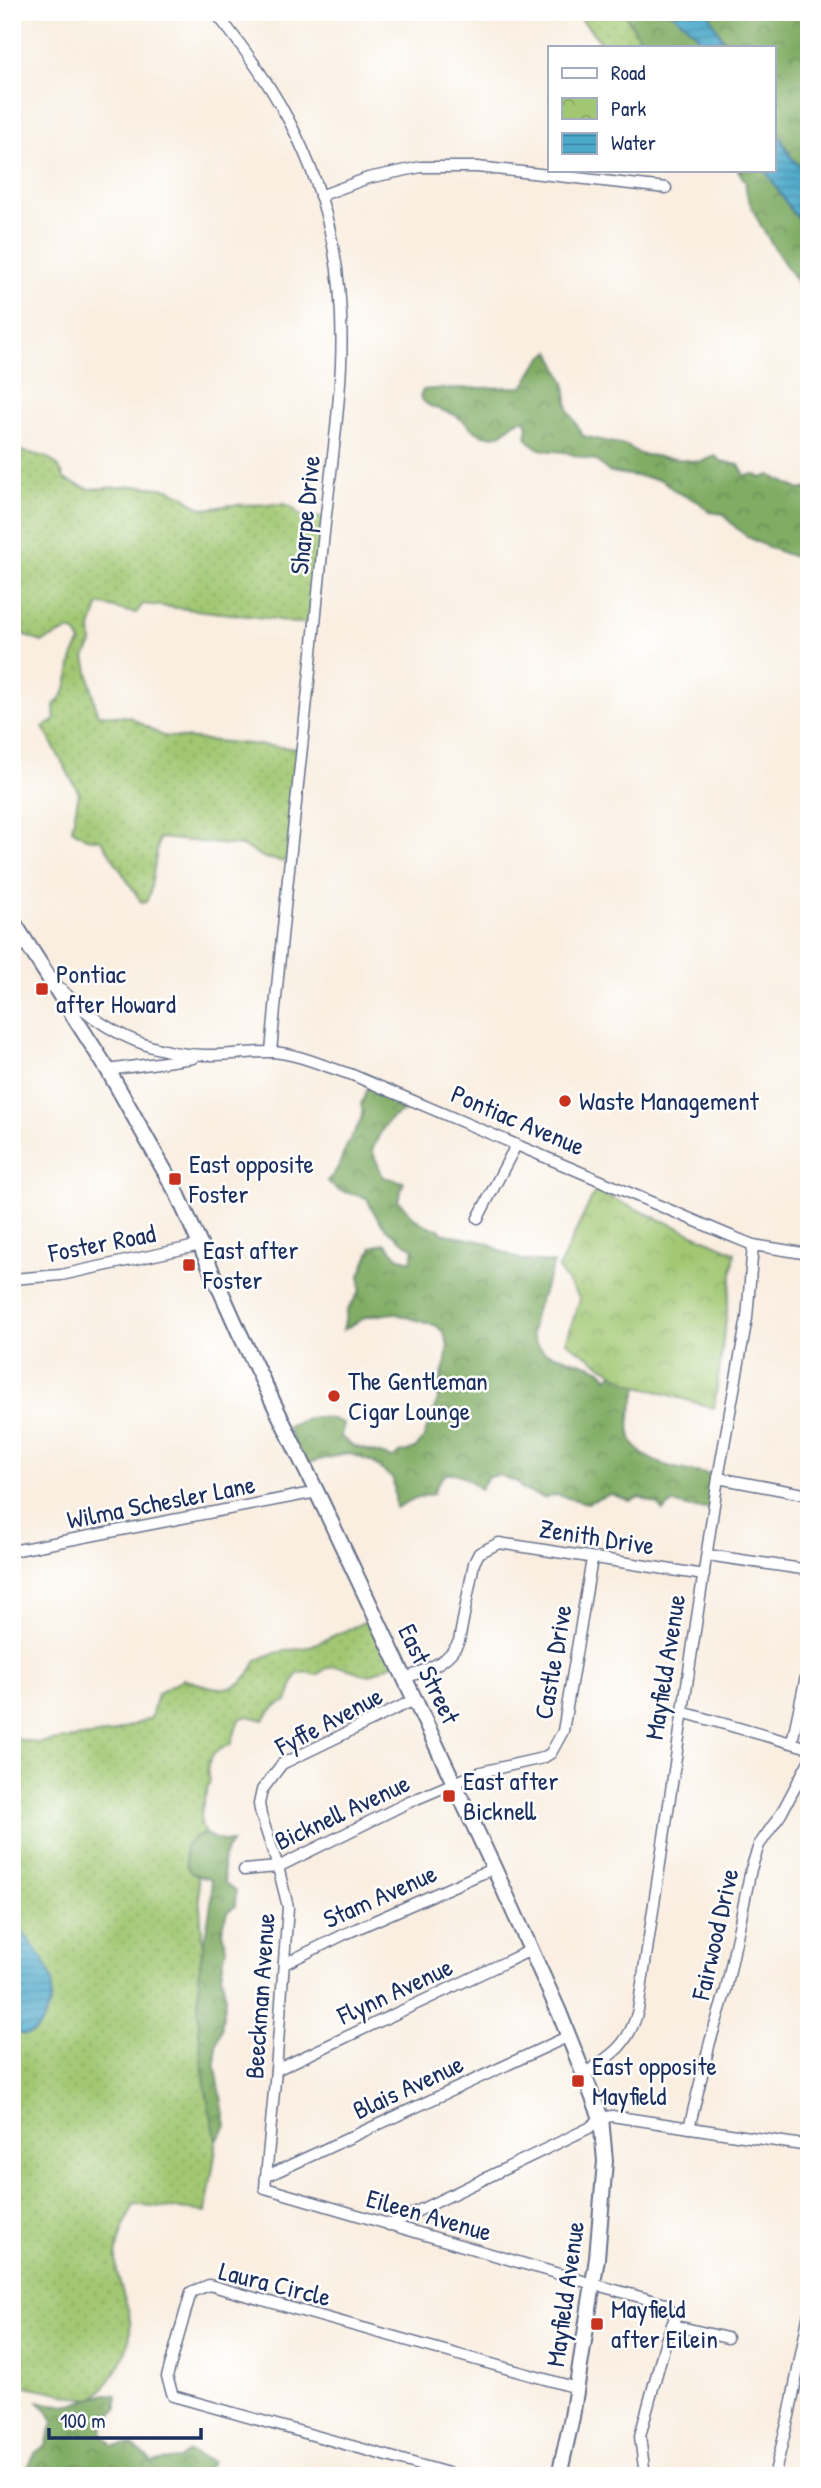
<svg xmlns="http://www.w3.org/2000/svg" width="821" height="2488" font-family="'Patrick Hand',sans-serif">
  <style>
    .grass { fill: url(#grass-dots); stroke: #5e7b68; stroke-width: 2 }
    .forest { fill: url(#forest-crowns); stroke: #4e6e61; stroke-width: 2 }
    .park { fill: url(#park-crowns); stroke: #5e7b68; stroke-width: 2 }
    .water { fill: url(#water-rules); stroke: #346c94; stroke-width: 2 }
    .lines { fill: none; stroke-linecap: round; stroke-linejoin: round }
    .street-casing { stroke: #69728c; stroke-width: 13 }
    .secondary-casing { stroke: #69728c; stroke-width: 18 }
    .street { stroke: #fff; stroke-width: 10 }
    .secondary { stroke: #fff; stroke-width: 14 }
    .poi-dot { fill: #c8321e; stroke: #fff; stroke-width: 2.5 }
    .labels { text-anchor: middle; stroke-width: 5; stroke-linejoin: round; paint-order: stroke }
    .street-label { font-size: 26px; fill: #1b2f5e; stroke: #fff }
    .poi-label { font-size: 26px; fill: #1b2f5e; stroke: #fff; text-anchor: start }
  </style>
  <defs>
    <pattern id="grass-dots" width="8" height="8" patternUnits="userSpaceOnUse" patternTransform="scale(1.75)"><rect width="8" height="8" fill="#a1c772"/><path d="M2 2h.1M6 6h.1" fill="none" stroke="#8aab65" stroke-width="1.8" stroke-linecap="round"/></pattern>
    <pattern id="forest-crowns" width="20" height="18" patternUnits="userSpaceOnUse" patternTransform="scale(1.75)"><rect width="20" height="18" fill="#80ac64"/><path d="M2 6a3 3 0 1 1 6 0M12 15a3 3 0 1 1 6 0" fill="none" stroke="#688c56"/></pattern>
    <pattern id="park-crowns" width="20" height="18" patternUnits="userSpaceOnUse" patternTransform="scale(1.75)"><rect width="20" height="18" fill="#a1c772"/><path d="M2 6a3 3 0 1 1 6 0M12 15a3 3 0 1 1 6 0" fill="none" stroke="#8aab65"/></pattern>
    <pattern id="water-rules" width="6" height="5" patternUnits="userSpaceOnUse" patternTransform="scale(1.75)"><rect width="6" height="5" fill="#4ca9ca"/><path d="M0 2.5h6" fill="none" stroke="#3e8aa7"/></pattern>
  </defs>
  <rect width="100%" height="100%" fill="#fff"/>
  <filter id="ink" filterUnits="userSpaceOnUse"><feTurbulence type="fractalNoise" baseFrequency=".0143" numOctaves="2"/><feDisplacementMap in="SourceGraphic" scale="14" xChannelSelector="R" yChannelSelector="G"/><feConvolveMatrix kernelMatrix="1 2 1 2 8 2 1 2 1" color-interpolation-filters="sRGB"/></filter>
  <filter id="wash" filterUnits="userSpaceOnUse"><feTurbulence type="fractalNoise" baseFrequency=".00686" numOctaves="4" result="noise"/><feDisplacementMap in="SourceGraphic" scale="28" xChannelSelector="R" yChannelSelector="G"/><feGaussianBlur stdDeviation="1.57" result="paint"/><feColorMatrix in="noise" values="0 0 0 0 0 0 0 0 0 0 0 0 0 0 0 0 0 1.4 0 .05"/><feComposite in="paint" operator="in"/></filter>
  <g filter="url(#wash)">
    <rect width="100%" height="100%" fill="#f9eee0"/>
    <g class="grass">
      <path d="M 575,12 L 624,12 L 645,47 L 605,47 Z"/>
      <path d="M 12,448 C 34,458 54,449 65,480 L 89,489 L 138,486 L 169,489 L 182,495 L 199,507 L 207,509 L 231,505 L 285,504 L 293,508 L 300,516 L 324,518 L 311,623 L 293,623 L 274,619 L 143,604 L 136,613 C 122,611 112,607 99,604 L 91,628 L 92,644 L 85,657 L 97,714 L 130,717 L 163,736 L 300,749 L 286,862 L 265,858 L 242,846 L 159,838 L 150,893 L 146,902 L 142,903 L 101,840 L 86,838 L 72,829 L 79,793 L 43,727 L 55,720 L 54,705 C 70,692 68,674 73,658 C 74,653 78,647 81,642 L 75,632 L 69,630 L 42,642 L 25,636 L 12,605 Z"/>
      <path d="M 369,1620 L 395,1663 L 370,1675 C 349,1672 334,1657 318,1675 L 305,1672 L 296,1675 L 287,1702 C 276,1703 269,1712 264,1720 L 248,1716 L 239,1719 L 231,1745 C 214,1748 202,1764 210,1780 C 206,1795 195,1819 205,1834 L 195,1837 L 217,2141 L 206,2212 L 134,2204 C 126,2222 116,2241 116,2261 C 116,2279 125,2297 129,2314 C 136,2348 115,2378 92,2400 L 12,2383 L 12,1738 L 37,1743 L 112,1733 L 151,1718 L 157,1694 L 183,1679 C 217,1689 240,1699 257,1660 L 274,1653 L 308,1647 Z"/>
    </g>
    <g class="forest">
      <path d="M 624,12 L 671,12 L 697,34 L 700,47 L 645,47 Z"/>
      <path d="M 708,12 L 809,12 L 809,177 L 791,157 L 774,126 L 774,47 C 728,47 730,55 708,12 Z"/>
      <path d="M 738,170 L 765,170 L 793,213 L 809,227 L 809,299 C 794,278 741,205 746,183 Z"/>
      <path d="M 550,351 L 565,383 L 568,409 L 583,436 L 628,446 L 639,454 L 701,462 L 715,456 L 721,461 L 739,465 L 745,476 L 755,474 L 762,478 L 770,475 L 800,490 L 809,488 L 809,562 C 779,551 742,542 724,514 L 709,512 L 699,502 L 676,492 L 662,480 L 609,472 L 596,460 C 584,459 578,456 568,453 C 549,448 540,456 526,437 L 528,426 L 525,419 C 508,422 509,432 497,435 C 477,441 468,421 453,414 C 440,409 428,409 420,397 L 423,390 L 433,389 L 523,387 C 533,373 536,361 550,351 Z"/>
      <path d="M 370,1083 L 421,1105 C 387,1116 387,1119 372,1150 L 383,1177 L 404,1182 L 398,1200 C 411,1215 419,1225 439,1229 L 442,1233 L 488,1243 L 500,1251 L 522,1260 L 554,1263 L 534,1316 L 532,1334 L 536,1344 L 545,1352 L 592,1366 L 601,1370 L 608,1378 L 614,1373 L 639,1384 C 635,1399 627,1417 630,1433 C 634,1465 688,1471 714,1475 L 713,1509 L 691,1508 L 673,1503 L 663,1511 L 657,1504 L 640,1497 L 630,1501 L 611,1494 L 587,1503 L 557,1495 L 544,1498 L 523,1490 L 517,1482 L 499,1475 L 488,1477 L 480,1489 C 458,1470 444,1464 433,1494 L 415,1498 L 396,1508 L 393,1479 L 372,1462 L 348,1453 L 303,1464 L 287,1427 C 310,1416 319,1413 343,1423 L 341,1437 L 353,1446 L 393,1458 L 400,1453 L 415,1449 L 423,1439 L 438,1399 L 439,1385 L 446,1361 L 448,1346 L 444,1333 L 437,1326 L 393,1313 L 366,1317 L 343,1330 L 347,1311 L 360,1291 L 360,1275 L 372,1247 L 385,1243 L 398,1257 L 411,1261 L 414,1249 C 390,1233 378,1225 367,1198 L 338,1190 L 327,1181 C 341,1169 341,1156 349,1141 C 355,1130 366,1118 361,1104 Z"/>
      <path d="M 205,1834 L 217,1840 L 232,1842 C 221,1854 222,1868 225,1883 L 236,1891 L 235,1906 L 227,1912 L 222,1931 L 226,1948 L 221,1975 L 226,1997 L 221,2030 L 216,2045 L 216,2068 L 226,2126 L 217,2141 C 202,2082 193,2020 201,1958 C 203,1942 217,1890 210,1879 C 186,1874 186,1871 185,1846 L 196,1836 Z"/>
      <path d="M 106,2394 L 117,2395 L 117,2408 L 104,2421 L 102,2431 L 113,2446 L 133,2445 L 152,2462 L 179,2459 L 189,2452 L 212,2462 L 201,2476 L 33,2476 L 27,2469 L 35,2453 L 46,2445 L 53,2422 L 47,2410 L 37,2401 C 65,2409 79,2403 106,2394 Z"/>
    </g>
    <path class="park" d="M 595,1191 L 735,1252 L 714,1408 L 629,1383 L 566,1342 L 580,1299 L 558,1269 Z"/>
    <g class="water">
      <path d="M 671,12 L 708,12 L 723,41 L 731,47 L 700,47 L 697,34 Z"/>
      <path d="M 774,126 L 791,157 L 809,177 L 809,227 L 793,213 L 765,170 L 774,170 Z"/>
      <path d="M 12,1925 C 21,1927 22,1932 28,1939 C 38,1953 48,1962 52,1980 C 56,1999 37,2056 12,2027 Z"/>
    </g>
  </g>
  <g filter="url(#ink)">
    <g class="lines">
      <g class="street-casing">
        <g id="street">
          <path d="M 215,12 C 273,83 316,155 333,246 C 353,345 333,443 323,542 C 307,712 286,882 271,1052"/>
          <path d="M 320,196 L 368,178 L 421,167 L 477,167 L 666,188"/>
          <path d="M 62,990 C 101,1030 147,1054 204,1055 C 227,1056 250,1051 273,1052 C 299,1054 326,1067 350,1074 L 726,1234 L 753,1245 L 809,1254"/>
          <path d="M 108,1070 L 193,1058"/>
          <path d="M 478,1218 L 515,1147"/>
          <path d="M 12,1279 L 61,1275 L 201,1245"/>
          <path d="M 718,1478 L 809,1495"/>
          <path d="M 12,1551 L 317,1492"/>
          <path d="M 707,1555 L 809,1570"/>
          <path d="M 404,1679 C 426,1669 448,1664 459,1641 L 474,1563 L 479,1553 L 499,1543 L 704,1575"/>
          <path d="M 414,1700 L 282,1764 L 262,1790 L 259,1804 L 261,1815 L 278,1867 L 288,1907 L 276,2070 L 265,2188 L 593,2284 L 666,2304 L 675,2318 L 666,2340 L 640,2436 L 645,2476"/>
          <path d="M 682,1712 L 809,1748"/>
          <path d="M 792,1742 L 809,1662"/>
          <path d="M 244,1870 L 278,1867 L 407,1803 L 454,1783 L 481,1772 L 543,1758 L 551,1753 L 563,1731 L 592,1559"/>
          <path d="M 284,1964 L 345,1934 L 494,1868"/>
          <path d="M 276,2070 L 531,1950"/>
          <path d="M 584,2074 C 612,2055 629,2045 638,2010 L 718,1478 L 747,1318 L 753,1245"/>
          <path d="M 689,2128 L 710,2042 L 726,1990 L 751,1869 L 759,1845 L 781,1814 L 809,1761"/>
          <path d="M 265,2177 L 569,2036"/>
          <path d="M 389,2225 L 589,2128 L 601,2118 L 612,2116 L 809,2146"/>
          <path d="M 672,2325 L 727,2338"/>
          <path d="M 459,2476 L 173,2396 L 167,2377 L 191,2292 L 209,2285 L 577,2388"/>
          <path d="M 774,2476 L 789,2416 L 809,2313"/>
        </g>
      </g>
      <g class="secondary-casing">
        <path id="secondary" d="M 12,920 L 108,1070 L 177,1193 L 239,1332 L 323,1505 L 494,1868 L 559,2012 L 601,2118 L 605,2161 L 597,2258 L 572,2417 L 559,2476"/>
      </g>
      <use href="#street" class="street"/>
      <use href="#secondary" class="secondary"/>
    </g>
  </g>
  <g class="poi-dot">
    <rect x="35" y="982" width="14" height="14" rx="3.5"/>
    <circle cx="565" cy="1101" r="7"/>
    <rect x="168" y="1172" width="14" height="14" rx="3.5"/>
    <rect x="182" y="1258" width="14" height="14" rx="3.5"/>
    <circle cx="334" cy="1396" r="7"/>
    <rect x="442" y="1789" width="14" height="14" rx="3.5"/>
    <rect x="571" y="2074" width="14" height="14" rx="3.5"/>
    <rect x="590" y="2317" width="14" height="14" rx="3.5"/>
  </g>
  <g class="labels">
    <g class="street-label">
      <text transform="translate(305 515) rotate(-84)" y="9">Sharpe Drive</text>
      <text transform="translate(518 1120) rotate(23)" y="9">Pontiac Avenue</text>
      <text transform="translate(102 1243) rotate(-11)" y="9">Foster Road</text>
      <text transform="translate(161 1502) rotate(-11)" y="9">Wilma Schesler Lane</text>
      <text transform="translate(597 1537) rotate(9)" y="9">Zenith Drive</text>
      <text transform="translate(553 1662) rotate(-80)" y="9">Castle Drive</text>
      <text transform="translate(665 1667) rotate(-81)" y="9">Mayfield Avenue</text>
      <text transform="translate(429 1674) rotate(64)" y="9">East Street</text>
      <text transform="translate(329 1721) rotate(-28)" y="9">Fyffe Avenue</text>
      <text transform="translate(342 1812) rotate(-25)" y="9">Bicknell Avenue</text>
      <text transform="translate(380 1896) rotate(-24)" y="9">Stam Avenue</text>
      <text transform="translate(715 1934) rotate(-77)" y="9">Fairwood Drive</text>
      <text transform="translate(395 1991) rotate(-25)" y="9">Flynn Avenue</text>
      <text transform="translate(260 1996) rotate(-86)" y="9">Beeckman Avenue</text>
      <text transform="translate(408 2087) rotate(-25)" y="9">Blais Avenue</text>
      <text transform="translate(429 2215) rotate(16)" y="9">Eileen Avenue</text>
      <text transform="translate(275 2284) rotate(14)" y="9">Laura Circle</text>
      <text transform="translate(565 2294) rotate(-82)" y="9">Mayfield Avenue</text>
    </g>
    <g class="poi-label">
      <text x="56" y="983">Pontiac<tspan x="56" dy="30">after Howard</tspan></text>
      <text x="579" y="1110">Waste Management</text>
      <text x="189" y="1173">East opposite<tspan x="189" dy="30">Foster</tspan></text>
      <text x="203" y="1259">East after<tspan x="203" dy="30">Foster</tspan></text>
      <text x="348" y="1390">The Gentleman<tspan x="348" dy="30">Cigar Lounge</tspan></text>
      <text x="463" y="1790">East after<tspan x="463" dy="30">Bicknell</tspan></text>
      <text x="592" y="2075">East opposite<tspan x="592" dy="30">Mayfield</tspan></text>
      <text x="611" y="2318">Mayfield<tspan x="611" dy="30">after Eilein</tspan></text>
    </g>
  </g>
  <rect width="821" height="2488" fill="none" stroke="#fff" stroke-width="42"/>
  <rect x="548" y="46" width="228" height="126" fill="#ffffff" stroke="#a4acbf" stroke-width="2"/>
  <rect x="562" y="68" width="35" height="10" fill="#ffffff" stroke="#a4acbf" stroke-width="2"/>
  <text x="611" y="80" font-size="21" fill="#1b2f5e">Road</text>
  <rect x="562" y="98" width="35" height="21" fill="url(#park-crowns)" stroke="#a4acbf" stroke-width="2"/>
  <text x="611" y="116" font-size="21" fill="#1b2f5e">Park</text>
  <rect x="562" y="133" width="35" height="21" fill="url(#water-rules)" stroke="#a4acbf" stroke-width="2"/>
  <text x="611" y="150" font-size="21" fill="#1b2f5e">Water</text>
  <path d="M49 2428v10h152v-10" fill="none" stroke="#1b2f5e" stroke-width="3.5"/>
  <text x="60" y="2428" font-size="21" fill="#1b2f5e" stroke="#ffffff" stroke-width="5" paint-order="stroke">100 m</text>
</svg>
